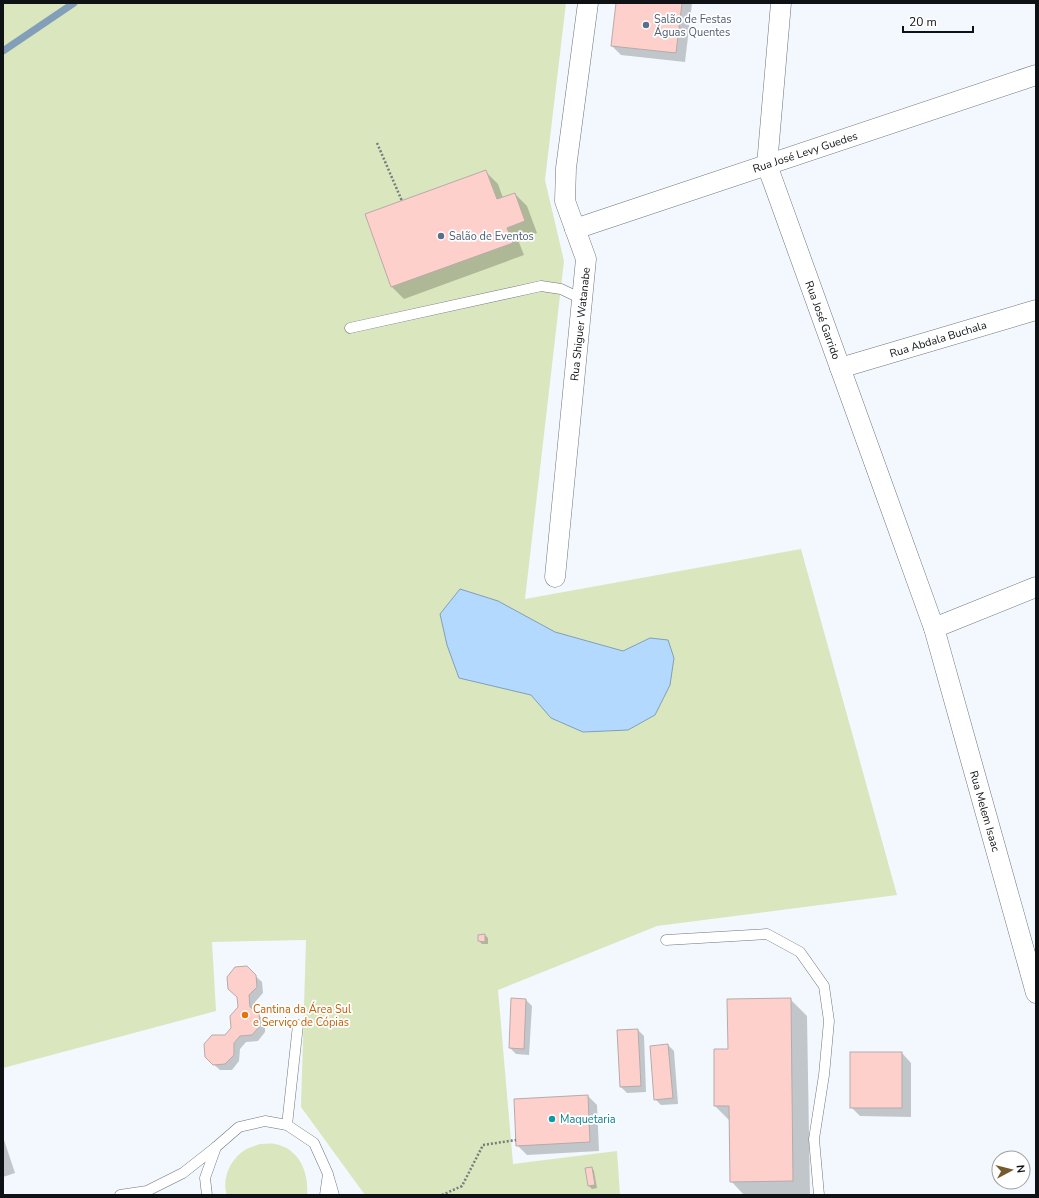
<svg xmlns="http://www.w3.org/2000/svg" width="1039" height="1198" font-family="'Nunito Sans',sans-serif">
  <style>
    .green { fill: #dae6bd }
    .water { fill: #b3dafe; stroke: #829eb8 }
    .shadow { fill: #0003 }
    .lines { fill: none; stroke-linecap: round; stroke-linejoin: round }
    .stream { stroke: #829eb8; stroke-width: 7 }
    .building { fill: #fed0cc; stroke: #b6abaa }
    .service-casing { stroke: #6f757c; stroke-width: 11 }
    .minor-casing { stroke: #6f757c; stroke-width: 21 }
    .path { stroke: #777c80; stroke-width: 2.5; stroke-dasharray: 2 2; stroke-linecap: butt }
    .service { stroke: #fff; stroke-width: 10 }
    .minor { stroke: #fff; stroke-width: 20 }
    .service-dot { fill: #5c6f8a; stroke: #fff; stroke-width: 1.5 }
    .food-dot { fill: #e8710a; stroke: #fff; stroke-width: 1.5 }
    .culture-dot { fill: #0f9aa8; stroke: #fff; stroke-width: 1.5 }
    .labels { text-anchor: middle; stroke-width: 3.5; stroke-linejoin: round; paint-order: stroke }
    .service-label { font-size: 11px; fill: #4e5e75; stroke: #fff; text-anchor: start }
    .street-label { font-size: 11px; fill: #0f1214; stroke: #fff }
    .food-label { font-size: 11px; fill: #c56008; stroke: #fff; text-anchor: start }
    .culture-label { font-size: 11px; fill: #0d838f; stroke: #fff; text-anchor: start }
  </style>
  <rect width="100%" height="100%" fill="#f2f8fe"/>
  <g class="green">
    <path d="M 3,3 L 566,3 L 545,180 L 564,261 L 525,599 L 801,549 L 897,895 L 657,926 L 498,990 L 513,1164 L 617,1151 L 620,1195 L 365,1195 L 301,1107 L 306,940 L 212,942 L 216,1011 L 3,1068 Z"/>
    <path d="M 260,1144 C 265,1144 271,1143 275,1144 C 300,1149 309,1173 307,1195 L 227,1195 C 221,1179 231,1158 245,1150 C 249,1147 255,1146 260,1144 Z"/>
  </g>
  <path class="water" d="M 460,589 L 498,601 L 555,632 L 623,651 L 650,638 L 668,640 L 674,658 L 670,685 L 655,715 L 628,730 L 583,732 L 551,718 L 531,695 L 459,678 L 447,645 L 440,614 Z"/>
  <g class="shadow">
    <path d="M 617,3 L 692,3 L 685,62 L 621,55 L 612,46 Z"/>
    <path d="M 486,172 L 498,184 L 503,198 L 515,194 L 527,206 L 537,233 L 518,240 L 524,255 L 404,299 L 392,287 L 366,215 Z"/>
    <path d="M 485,935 L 488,938 L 488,944 L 482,944 L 479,941 Z"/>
    <path d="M 247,968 L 262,982 L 263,993 L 255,1002 L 256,1013 L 265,1021 L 265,1032 L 258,1041 L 246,1042 L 240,1049 L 239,1061 L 232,1070 L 220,1070 L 212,1063 L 225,1036 L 232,1029 L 239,1008 Z"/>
    <path d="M 790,999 L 807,1016 L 810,1195 L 744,1195 L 731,1181 L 730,1121 L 715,1106 Z"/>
    <path d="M 526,1000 L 532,1006 L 529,1055 L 516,1054 L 510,1048 Z"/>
    <path d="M 638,1030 L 644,1036 L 646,1092 L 627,1093 L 621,1087 Z"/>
    <path d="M 668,1045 L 674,1051 L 678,1104 L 661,1105 L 655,1099 Z"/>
    <path d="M 902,1053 L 911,1063 L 911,1117 L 860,1116 L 851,1107 Z"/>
    <path d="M 588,1096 L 597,1105 L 599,1151 L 527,1155 L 517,1145 Z"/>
    <path d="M 3,1137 L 15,1173 L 3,1177 Z"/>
    <path d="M 592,1168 L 594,1171 L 597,1188 L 592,1189 L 589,1186 L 586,1169 Z"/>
  </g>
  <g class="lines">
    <path class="stream" d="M 3,51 L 74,3"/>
  </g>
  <g class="building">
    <path d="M 616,3 L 682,3 L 676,53 L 611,46 Z"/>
    <path d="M 486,170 L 497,199 L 515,193 L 525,221 L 507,228 L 513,243 L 391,287 L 365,214 Z"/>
    <path d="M 485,934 L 485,942 L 478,941 L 478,935 Z"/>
    <path d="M 247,966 L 256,975 L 257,987 L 249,995 L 250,1007 L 259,1014 L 260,1026 L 252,1035 L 240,1036 L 234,1043 L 234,1055 L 225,1064 L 213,1065 L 205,1057 L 204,1044 L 212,1035 L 225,1035 L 231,1028 L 230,1016 L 238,1007 L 237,997 L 228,989 L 227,977 L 235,967 Z"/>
    <path d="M 511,998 L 526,999 L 524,1049 L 509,1048 Z"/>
    <path d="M 791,998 L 793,1181 L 730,1182 L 729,1106 L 714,1106 L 714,1049 L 728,1049 L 727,999 Z"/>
    <path d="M 638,1029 L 641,1086 L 620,1087 L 617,1030 Z"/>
    <path d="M 668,1044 L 673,1098 L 654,1100 L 650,1046 Z"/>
    <rect x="850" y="1052" width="52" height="56"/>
    <path d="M 588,1095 L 590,1142 L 516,1146 L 514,1099 Z"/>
    <path d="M 592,1167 L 595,1185 L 588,1186 L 585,1168 Z"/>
  </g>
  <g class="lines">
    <g class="service-casing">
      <g id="service">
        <path d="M 350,328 L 541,286 L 561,289 L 582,299"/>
        <path d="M 666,940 L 767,934 L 800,952 L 824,986 L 829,1021 L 824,1075 L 814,1139 L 819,1195"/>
        <path d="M 287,1125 L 298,1025"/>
        <path d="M 329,1178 L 334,1195"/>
        <path d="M 120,1195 L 147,1191 L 183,1173 L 216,1147"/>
        <path d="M 207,1195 L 205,1178 L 216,1147 L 239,1127 L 265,1121 L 287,1125 L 314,1143 L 328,1174 L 325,1195"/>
      </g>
    </g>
    <g class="minor-casing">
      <g id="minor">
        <path d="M 781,3 L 767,165 L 934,628 L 1036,993"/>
        <path d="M 575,229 L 1036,75"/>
        <path d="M 840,368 L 1036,310"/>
        <path d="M 555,577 L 586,259 L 565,201 L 566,168 L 588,3"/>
        <path d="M 934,628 L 1036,587"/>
      </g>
    </g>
    <g class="path">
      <path d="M 377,143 L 402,201"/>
      <path d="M 442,1195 L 462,1186 L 483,1145 L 516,1140"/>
    </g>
    <use href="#service" class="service"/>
    <use href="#minor" class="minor"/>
  </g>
  <g class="service-dot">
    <circle cx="646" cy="25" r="4"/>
    <circle cx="441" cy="236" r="4"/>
  </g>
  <circle class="food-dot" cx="245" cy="1015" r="4"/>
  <circle class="culture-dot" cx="552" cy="1119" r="4"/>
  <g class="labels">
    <g class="service-label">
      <text x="654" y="23">Salão de Festas<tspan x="654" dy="13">Águas Quentes</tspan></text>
      <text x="449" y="240">Salão de Eventos</text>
    </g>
    <g class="street-label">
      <text transform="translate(805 152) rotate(-18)" y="4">Rua José Levy Guedes</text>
      <text transform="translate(823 320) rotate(70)" y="4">Rua José Garrido</text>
      <text transform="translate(580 324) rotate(-84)" y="4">Rua Shiguer Watanabe</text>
      <text transform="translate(938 339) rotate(-17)" y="4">Rua Abdala Buchala</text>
      <text transform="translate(985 811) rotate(74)" y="4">Rua Melem Isaac</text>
    </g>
    <g class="food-label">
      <text x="253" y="1013">Cantina da Área Sul<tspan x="253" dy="13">e Serviço de Cópias</tspan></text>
    </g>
    <g class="culture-label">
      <text x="560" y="1123">Maquetaria</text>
    </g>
  </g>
  <rect width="1039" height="1198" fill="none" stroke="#0f1214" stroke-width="8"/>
  <g transform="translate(1011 1170) rotate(83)"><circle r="19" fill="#ffffff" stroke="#9fa0a1"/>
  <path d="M0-3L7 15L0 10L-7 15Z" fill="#755a2c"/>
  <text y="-6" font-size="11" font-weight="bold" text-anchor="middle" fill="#0f1214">N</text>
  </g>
  <path d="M903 26v6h70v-6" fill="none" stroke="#0f1214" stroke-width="2"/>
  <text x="909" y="26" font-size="12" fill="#0f1214" stroke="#ffffff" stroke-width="3" paint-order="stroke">20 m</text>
</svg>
